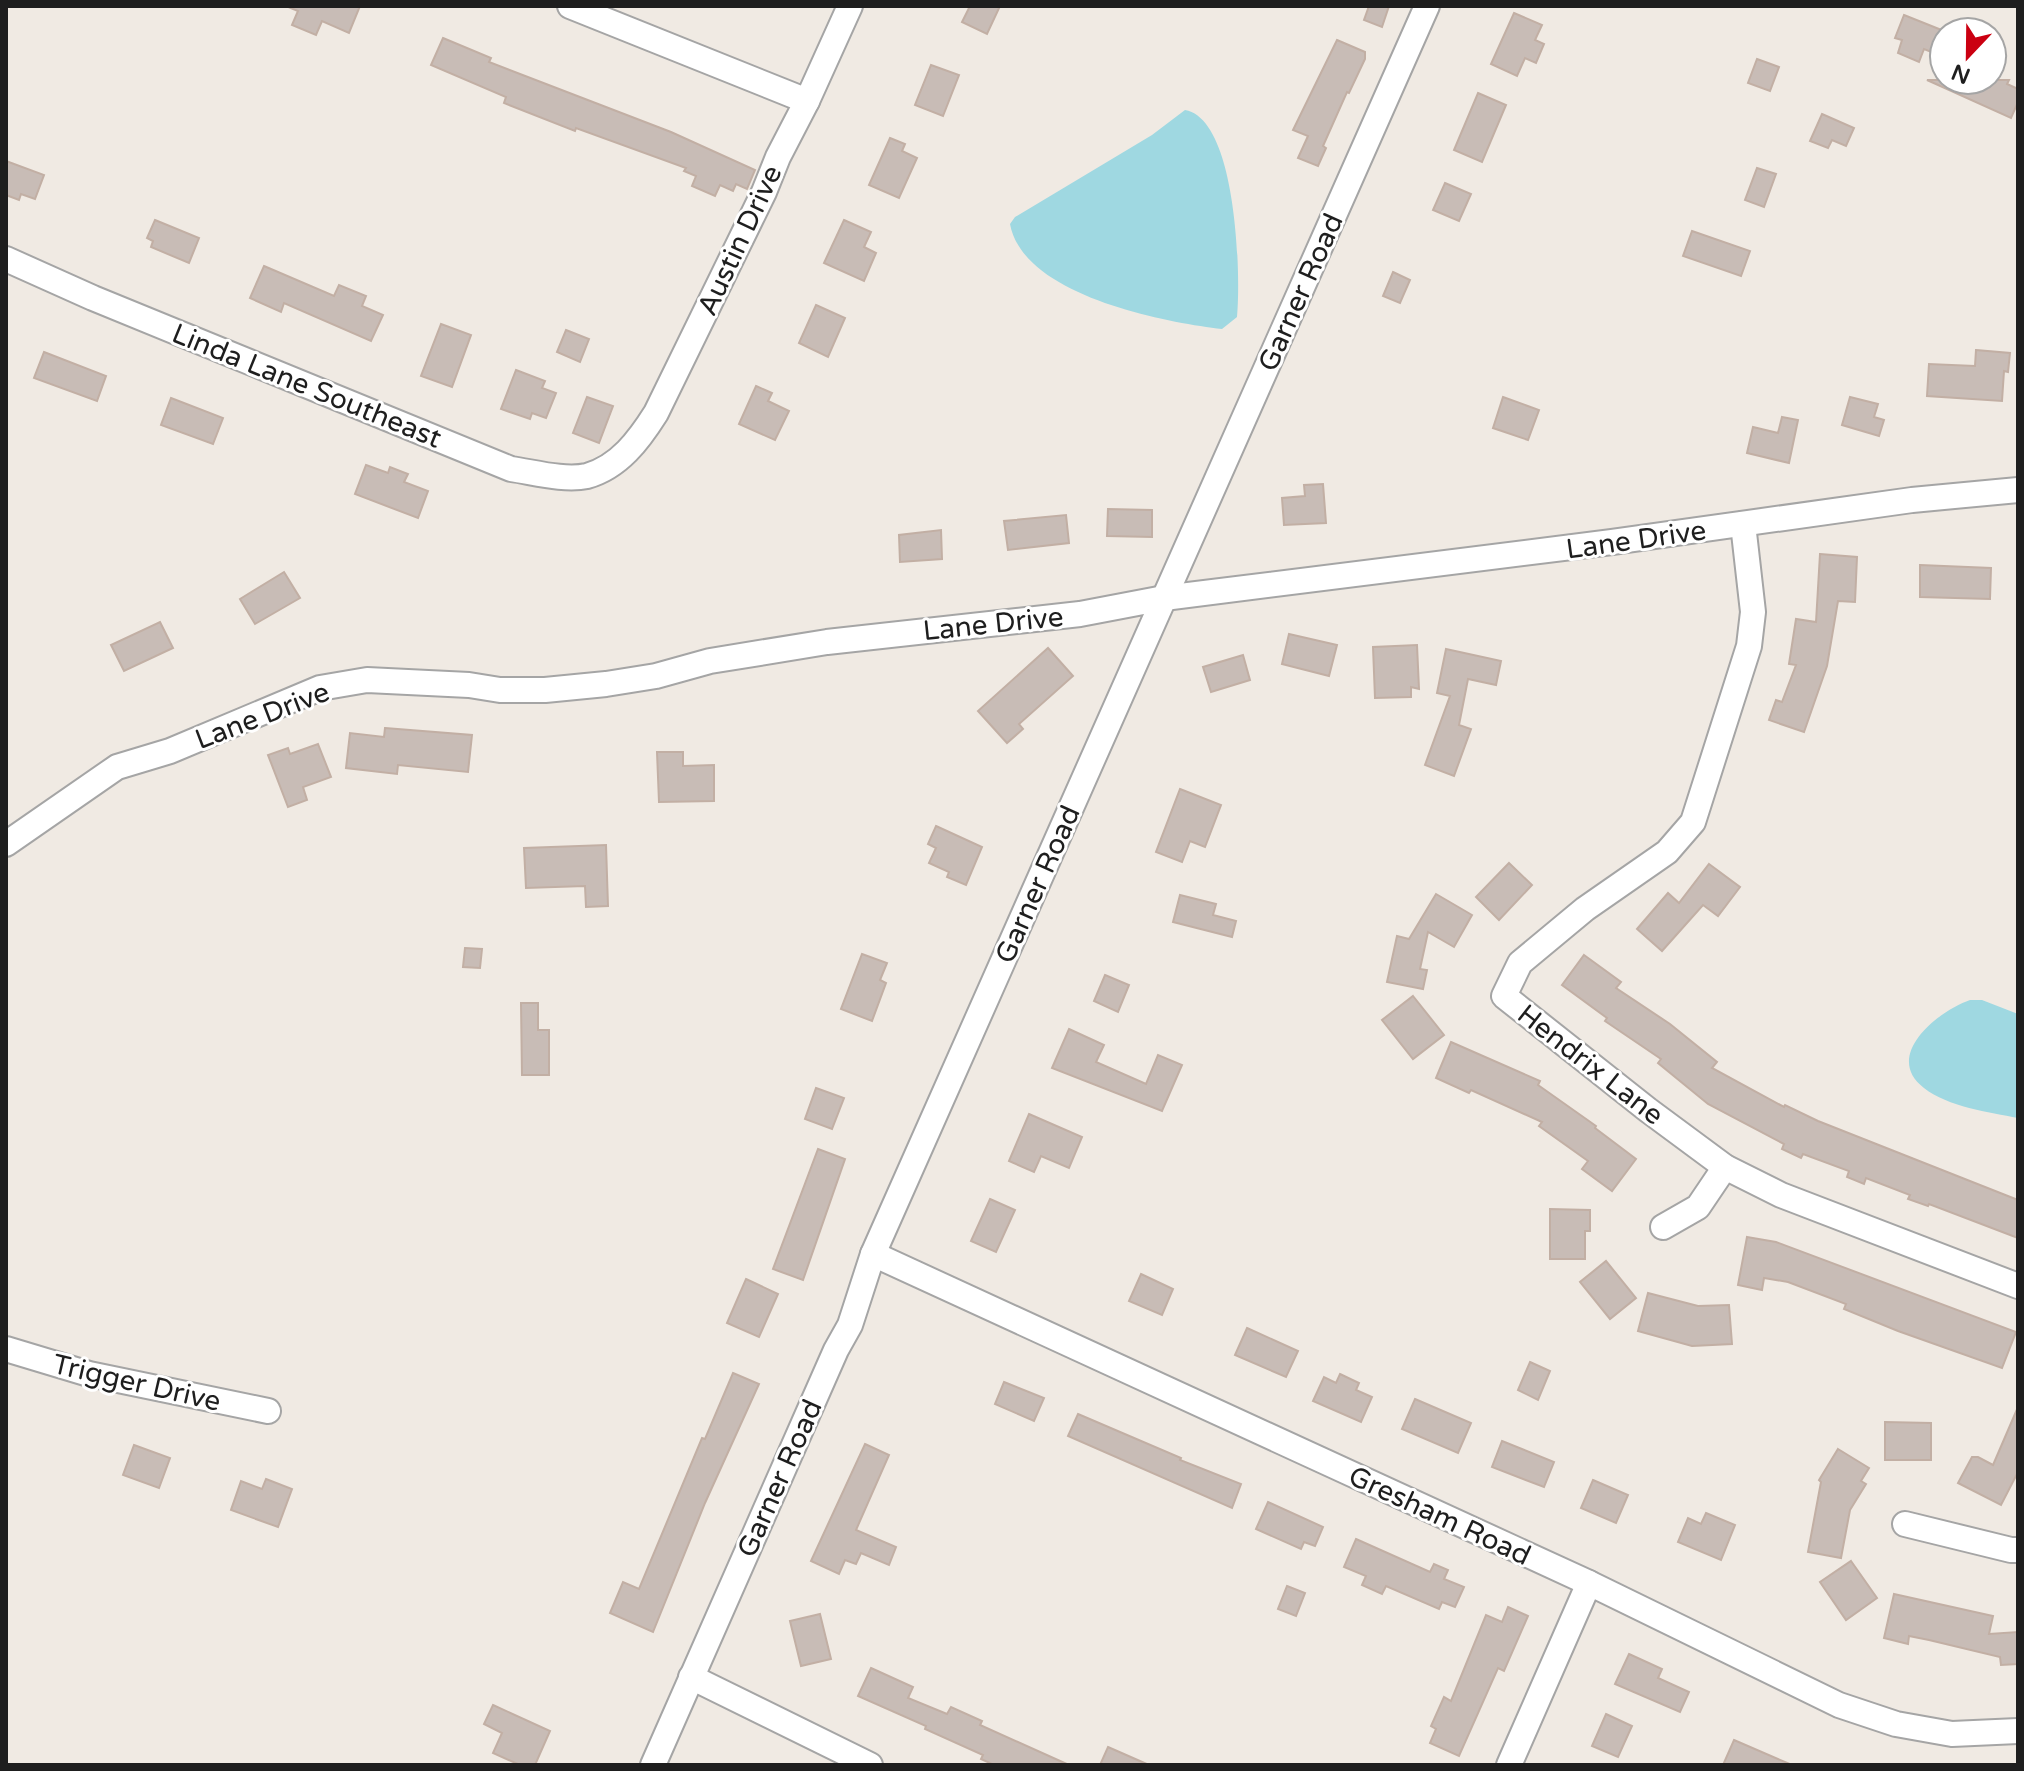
<svg xmlns="http://www.w3.org/2000/svg" width="2024" height="1771" font-family="'Varela Round',sans-serif">
  <style>
    .water { fill: #9fd8e1 }
    .building { fill: #c8bcb6; stroke: #c2afa4; stroke-width: 2 }
    .lines { fill: none; stroke-linecap: round; stroke-linejoin: round }
    .minor-casing { stroke: #a5a5a5; stroke-width: 28 }
    .minor { stroke: #fff; stroke-width: 24 }
    .labels { text-anchor: middle; stroke-width: 6; stroke-linejoin: round; paint-order: stroke }
    .street-label { font-size: 28px; fill: #1e1e1e; stroke: #fff }
  </style>
  <rect width="100%" height="100%" fill="#f0eae3"/>
  <g class="water">
    <path d="M 1185,110 C 1237,119 1241,275 1237,317 L 1222,329 C 1162,322 1023,295 1010,224 L 1015,217 L 1152,135 Z"/>
    <path d="M 1970,1000 L 1982,1000 L 2018,1014 L 2018,1118 C 1989,1112 1948,1107 1924,1088 C 1882,1056 1938,1011 1970,1000 Z"/>
  </g>
  <g class="building">
    <path d="M 286,6 L 360,6 L 349,33 L 322,21 L 316,35 L 292,25 L 298,11 Z"/>
    <path d="M 970,6 L 1000,6 L 987,34 L 962,22 Z"/>
    <path d="M 1369,6 L 1389,6 L 1382,27 L 1364,20 Z"/>
    <path d="M 1514,13 L 1542,25 L 1535,40 L 1544,44 L 1536,63 L 1525,58 L 1517,76 L 1491,64 Z"/>
    <path d="M 1904,15 L 1944,31 L 1944,57 L 1924,49 L 1919,62 L 1898,53 L 1902,40 L 1895,38 Z"/>
    <path d="M 443,38 L 491,58 L 489,62 L 671,132 L 755,170 L 747,189 L 736,184 L 733,191 L 720,185 L 715,196 L 692,186 L 696,176 L 684,171 L 686,168 L 576,128 L 575,131 L 504,103 L 506,97 L 431,65 Z"/>
    <path d="M 1337,40 L 1365,52 L 1365,59 L 1349,93 L 1347,92 L 1323,146 L 1326,148 L 1318,166 L 1298,158 L 1308,136 L 1293,130 Z"/>
    <path d="M 1757,59 L 1779,67 L 1770,91 L 1748,83 Z"/>
    <path d="M 931,65 L 959,75 L 943,116 L 915,105 Z"/>
    <path d="M 1927,80 L 2009,80 L 2007,84 L 2018,89 L 2018,102 L 2011,118 Z"/>
    <path d="M 1478,93 L 1506,105 L 1482,162 L 1454,150 Z"/>
    <path d="M 1822,114 L 1854,128 L 1846,146 L 1832,140 L 1828,148 L 1810,141 Z"/>
    <path d="M 890,138 L 905,144 L 902,151 L 917,158 L 899,198 L 869,185 Z"/>
    <path d="M 6,161 L 44,175 L 35,199 L 21,194 L 19,200 L 6,195 Z"/>
    <path d="M 1757,168 L 1776,174 L 1764,207 L 1745,200 Z"/>
    <path d="M 1445,183 L 1471,194 L 1459,221 L 1433,210 Z"/>
    <path d="M 155,220 L 199,238 L 189,263 L 151,247 L 153,241 L 147,238 Z"/>
    <path d="M 844,220 L 871,232 L 864,247 L 876,253 L 864,281 L 824,263 Z"/>
    <path d="M 1692,231 L 1750,251 L 1741,276 L 1683,256 Z"/>
    <path d="M 264,266 L 334,296 L 339,285 L 366,296 L 362,306 L 383,315 L 371,341 L 284,303 L 281,312 L 250,298 Z"/>
    <path d="M 1393,272 L 1410,280 L 1400,303 L 1383,296 Z"/>
    <path d="M 816,305 L 845,318 L 828,357 L 799,343 Z"/>
    <path d="M 441,324 L 471,335 L 452,387 L 421,376 Z"/>
    <path d="M 566,330 L 589,339 L 580,362 L 557,352 Z"/>
    <path d="M 1976,350 L 2010,353 L 2008,372 L 2004,371 L 2002,401 L 1927,396 L 1929,364 L 1975,366 Z"/>
    <path d="M 44,352 L 106,376 L 97,401 L 34,378 Z"/>
    <path d="M 516,370 L 545,381 L 542,388 L 556,393 L 546,418 L 532,413 L 530,419 L 501,409 Z"/>
    <path d="M 756,386 L 772,393 L 768,401 L 789,411 L 775,440 L 739,424 Z"/>
    <path d="M 587,397 L 613,406 L 599,443 L 573,433 Z"/>
    <path d="M 1503,397 L 1539,410 L 1528,440 L 1493,428 Z"/>
    <path d="M 1850,397 L 1878,404 L 1874,417 L 1884,420 L 1879,436 L 1842,425 Z"/>
    <path d="M 171,398 L 223,418 L 213,444 L 161,425 Z"/>
    <path d="M 1782,417 L 1798,420 L 1789,463 L 1747,453 L 1753,427 L 1778,433 Z"/>
    <path d="M 366,465 L 388,473 L 390,467 L 408,474 L 404,482 L 428,491 L 418,518 L 355,494 Z"/>
    <path d="M 1323,484 L 1326,523 L 1284,525 L 1282,498 L 1305,496 L 1304,485 Z"/>
    <path d="M 1108,509 L 1152,510 L 1152,537 L 1107,536 Z"/>
    <path d="M 1066,515 L 1069,543 L 1008,550 L 1004,521 Z"/>
    <path d="M 941,530 L 942,559 L 900,562 L 899,535 Z"/>
    <path d="M 1820,554 L 1857,557 L 1855,602 L 1838,601 L 1827,666 L 1804,732 L 1769,720 L 1776,700 L 1782,702 L 1796,665 L 1789,664 L 1796,619 L 1816,622 Z"/>
    <path d="M 1920,565 L 1991,568 L 1990,599 L 1920,597 Z"/>
    <path d="M 284,572 L 300,598 L 255,624 L 240,599 Z"/>
    <path d="M 160,622 L 173,648 L 124,671 L 111,645 Z"/>
    <path d="M 1289,634 L 1337,645 L 1329,676 L 1282,664 Z"/>
    <path d="M 1417,645 L 1419,689 L 1411,687 L 1411,697 L 1375,698 L 1373,647 Z"/>
    <path d="M 1048,648 L 1073,676 L 1019,724 L 1023,729 L 1007,743 L 978,711 Z"/>
    <path d="M 1446,649 L 1501,661 L 1496,685 L 1468,679 L 1459,725 L 1471,729 L 1454,776 L 1425,765 L 1450,696 L 1437,693 Z"/>
    <path d="M 1243,655 L 1250,680 L 1211,692 L 1203,667 Z"/>
    <path d="M 385,728 L 472,735 L 468,772 L 398,765 L 397,774 L 346,768 L 350,733 L 384,737 Z"/>
    <path d="M 318,744 L 331,777 L 303,787 L 307,800 L 288,807 L 268,755 L 288,748 L 290,754 Z"/>
    <path d="M 657,752 L 683,752 L 683,766 L 714,765 L 714,801 L 659,802 Z"/>
    <path d="M 1180,789 L 1221,805 L 1205,847 L 1190,841 L 1182,862 L 1156,852 Z"/>
    <path d="M 936,826 L 982,847 L 966,885 L 947,877 L 949,872 L 929,863 L 936,848 L 928,844 Z"/>
    <path d="M 606,845 L 608,906 L 586,907 L 585,886 L 526,888 L 524,848 Z"/>
    <path d="M 1509,863 L 1532,885 L 1499,920 L 1476,897 Z"/>
    <path d="M 1709,864 L 1740,887 L 1718,916 L 1703,905 L 1662,951 L 1637,929 L 1668,893 L 1679,903 Z"/>
    <path d="M 1436,894 L 1472,915 L 1454,947 L 1428,932 L 1420,969 L 1427,970 L 1423,989 L 1387,982 L 1397,936 L 1409,939 Z"/>
    <path d="M 1180,895 L 1216,904 L 1213,915 L 1236,921 L 1232,937 L 1173,922 Z"/>
    <path d="M 465,948 L 482,949 L 480,968 L 463,967 Z"/>
    <path d="M 862,954 L 887,963 L 880,980 L 886,983 L 872,1021 L 841,1009 Z"/>
    <path d="M 1584,955 L 1621,982 L 1616,988 L 1670,1024 L 1717,1062 L 1712,1068 L 1784,1107 L 1785,1105 L 1818,1121 L 2018,1200 L 2018,1238 L 1929,1204 L 1928,1206 L 1908,1199 L 1910,1195 L 1866,1178 L 1864,1184 L 1847,1177 L 1849,1171 L 1803,1154 L 1801,1158 L 1782,1149 L 1784,1144 L 1708,1104 L 1658,1063 L 1661,1059 L 1605,1021 L 1607,1018 L 1562,985 Z"/>
    <path d="M 1105,975 L 1129,985 L 1118,1012 L 1094,1001 Z"/>
    <path d="M 1413,996 L 1444,1035 L 1413,1059 L 1382,1020 Z"/>
    <path d="M 521,1003 L 538,1003 L 538,1030 L 549,1030 L 549,1075 L 522,1075 Z"/>
    <path d="M 1069,1029 L 1104,1045 L 1096,1062 L 1146,1084 L 1158,1055 L 1182,1065 L 1162,1111 L 1052,1068 Z"/>
    <path d="M 1451,1042 L 1540,1081 L 1538,1085 L 1596,1126 L 1595,1128 L 1636,1159 L 1612,1191 L 1582,1169 L 1588,1161 L 1539,1126 L 1542,1122 L 1471,1090 L 1469,1093 L 1436,1078 Z"/>
    <path d="M 816,1088 L 844,1098 L 832,1129 L 805,1119 Z"/>
    <path d="M 1029,1114 L 1082,1137 L 1069,1168 L 1041,1156 L 1034,1172 L 1009,1161 Z"/>
    <path d="M 818,1149 L 845,1159 L 803,1280 L 773,1269 Z"/>
    <path d="M 990,1199 L 1015,1210 L 996,1252 L 971,1241 Z"/>
    <path d="M 1550,1209 L 1590,1210 L 1590,1231 L 1585,1231 L 1585,1259 L 1550,1259 Z"/>
    <path d="M 1747,1237 L 1776,1242 L 2016,1332 L 2002,1368 L 1898,1331 L 1844,1309 L 1846,1304 L 1788,1282 L 1764,1278 L 1762,1290 L 1738,1285 Z"/>
    <path d="M 1606,1261 L 1636,1298 L 1610,1319 L 1580,1282 Z"/>
    <path d="M 1141,1274 L 1173,1289 L 1162,1315 L 1129,1301 Z"/>
    <path d="M 746,1279 L 778,1294 L 759,1337 L 727,1323 Z"/>
    <path d="M 1648,1293 L 1698,1306 L 1729,1305 L 1732,1344 L 1692,1346 L 1638,1331 Z"/>
    <path d="M 1247,1328 L 1298,1351 L 1286,1377 L 1235,1355 Z"/>
    <path d="M 1530,1362 L 1550,1371 L 1538,1400 L 1518,1390 Z"/>
    <path d="M 733,1373 L 759,1384 L 705,1503 L 653,1632 L 610,1613 L 623,1582 L 639,1589 L 702,1438 L 705,1439 Z"/>
    <path d="M 1340,1374 L 1359,1383 L 1356,1390 L 1372,1397 L 1361,1422 L 1313,1401 L 1324,1377 L 1336,1383 Z"/>
    <path d="M 1004,1382 L 1044,1398 L 1034,1421 L 995,1404 Z"/>
    <path d="M 1415,1399 L 1471,1423 L 1458,1453 L 1402,1429 Z"/>
    <path d="M 2018,1407 L 2018,1472 L 2001,1505 L 1958,1483 L 1972,1457 L 1978,1457 L 1993,1465 Z"/>
    <path d="M 1078,1414 L 1181,1458 L 1180,1460 L 1241,1484 L 1232,1508 L 1068,1436 Z"/>
    <path d="M 1885,1422 L 1931,1423 L 1931,1460 L 1885,1460 Z"/>
    <path d="M 1502,1441 L 1554,1462 L 1544,1487 L 1492,1467 Z"/>
    <path d="M 865,1444 L 889,1455 L 856,1530 L 896,1547 L 889,1565 L 861,1553 L 856,1564 L 845,1560 L 839,1574 L 811,1561 Z"/>
    <path d="M 134,1445 L 170,1458 L 159,1488 L 123,1475 Z"/>
    <path d="M 1838,1449 L 1869,1468 L 1861,1481 L 1866,1484 L 1850,1510 L 1841,1558 L 1808,1552 L 1821,1482 L 1819,1480 Z"/>
    <path d="M 266,1479 L 292,1489 L 278,1527 L 231,1510 L 241,1481 L 262,1489 Z"/>
    <path d="M 1593,1480 L 1628,1495 L 1616,1523 L 1581,1508 Z"/>
    <path d="M 1268,1502 L 1323,1527 L 1315,1546 L 1304,1542 L 1301,1549 L 1256,1529 Z"/>
    <path d="M 1706,1513 L 1735,1525 L 1721,1560 L 1678,1542 L 1688,1518 L 1701,1524 Z"/>
    <path d="M 1356,1539 L 1430,1572 L 1434,1564 L 1448,1570 L 1444,1579 L 1464,1587 L 1455,1607 L 1442,1602 L 1439,1609 L 1386,1586 L 1382,1594 L 1362,1585 L 1366,1576 L 1344,1567 Z"/>
    <path d="M 1851,1561 L 1877,1598 L 1846,1620 L 1820,1582 Z"/>
    <path d="M 1287,1586 L 1305,1593 L 1296,1616 L 1278,1609 Z"/>
    <path d="M 1894,1594 L 1993,1616 L 1989,1634 L 2018,1632 L 2018,1664 L 2001,1665 L 2000,1657 L 1929,1640 L 1909,1636 L 1908,1644 L 1884,1638 Z"/>
    <path d="M 1508,1607 L 1528,1616 L 1504,1671 L 1498,1668 L 1459,1756 L 1430,1743 L 1436,1729 L 1431,1726 L 1444,1697 L 1451,1701 L 1486,1615 L 1502,1622 Z"/>
    <path d="M 820,1614 L 831,1659 L 801,1666 L 790,1621 Z"/>
    <path d="M 1629,1654 L 1662,1669 L 1658,1678 L 1689,1692 L 1680,1712 L 1615,1684 Z"/>
    <path d="M 871,1668 L 913,1687 L 908,1698 L 947,1714 L 951,1707 L 982,1721 L 980,1725 L 1069,1765 L 994,1765 L 981,1759 L 983,1755 L 925,1729 L 926,1726 L 858,1696 Z"/>
    <path d="M 493,1705 L 550,1731 L 535,1765 L 520,1765 L 493,1753 L 502,1733 L 484,1724 Z"/>
    <path d="M 1606,1714 L 1632,1726 L 1618,1757 L 1592,1746 Z"/>
    <path d="M 1734,1740 L 1792,1765 L 1723,1765 Z"/>
    <path d="M 1108,1747 L 1149,1765 L 1100,1765 Z"/>
  </g>
  <g class="lines">
    <g class="minor-casing">
      <g id="minor">
        <path d="M 570,6 L 807,101"/>
        <path d="M 6,259 L 93,298 L 511,469 C 533,472 564,481 587,476 C 619,467 639,440 656,413 L 764,192 L 778,157 L 807,101 L 850,6"/>
        <path d="M 1743,524 L 1753,612 L 1749,646 L 1693,822 L 1667,852 L 1585,909 L 1520,963 L 1504,996 L 1648,1110 L 1725,1167 L 1781,1195 L 2018,1286"/>
        <path d="M 6,844 L 117,767 L 170,751 L 320,688 L 367,680 L 469,685 L 500,690 L 545,690 L 606,684 L 656,676 L 710,661 L 827,642 L 1080,614 L 1164,598 L 1612,542 L 1912,500 L 2018,490"/>
        <path d="M 1663,1227 L 1698,1207 L 1725,1167"/>
        <path d="M 873,1254 L 1589,1583 L 1839,1705 L 1896,1724 L 1952,1734 L 2018,1731"/>
        <path d="M 6,1349 L 89,1374 L 268,1411"/>
        <path d="M 1905,1524 L 2011,1550 L 2018,1550"/>
        <path d="M 691,1677 L 870,1765"/>
        <path d="M 653,1765 L 836,1350 L 850,1325 L 873,1254 L 1427,6"/>
        <path d="M 1509,1765 L 1589,1583"/>
      </g>
    </g>
    <use href="#minor" class="minor"/>
  </g>
  <g class="labels">
    <g class="street-label">
      <text transform="translate(739 240) rotate(-65)" y="10">Austin Drive</text>
      <text transform="translate(1300 292) rotate(-66)" y="10">Garner Road</text>
      <text transform="translate(307 385) rotate(22)" y="10">Linda Lane Southeast</text>
      <text transform="translate(1636 539) rotate(-8)" y="10">Lane Drive</text>
      <text transform="translate(993 623) rotate(-6)" y="10">Lane Drive</text>
      <text transform="translate(262 715) rotate(-21)" y="10">Lane Drive</text>
      <text transform="translate(1037 884) rotate(-66)" y="10">Garner Road</text>
      <text transform="translate(1591 1064) rotate(38)" y="10">Hendrix Lane</text>
      <text transform="translate(137 1382) rotate(13)" y="10">Trigger Drive</text>
      <text transform="translate(779 1478) rotate(-66)" y="10">Garner Road</text>
      <text transform="translate(1440 1515) rotate(25)" y="10">Gresham Road</text>
    </g>
  </g>
  <rect width="2024" height="1771" fill="none" stroke="#1e1e1e" stroke-width="16"/>
  <g transform="translate(1968 56) rotate(202)"><circle r="38" fill="#ffffff" stroke="#a5a5a5" stroke-width="2"/>
  <path d="M0-6L14 30L0 20L-14 30Z" fill="#cb0011"/>
  <text y="-12" font-size="22" font-weight="bold" text-anchor="middle" fill="#1e1e1e">N</text>
  </g>
</svg>
